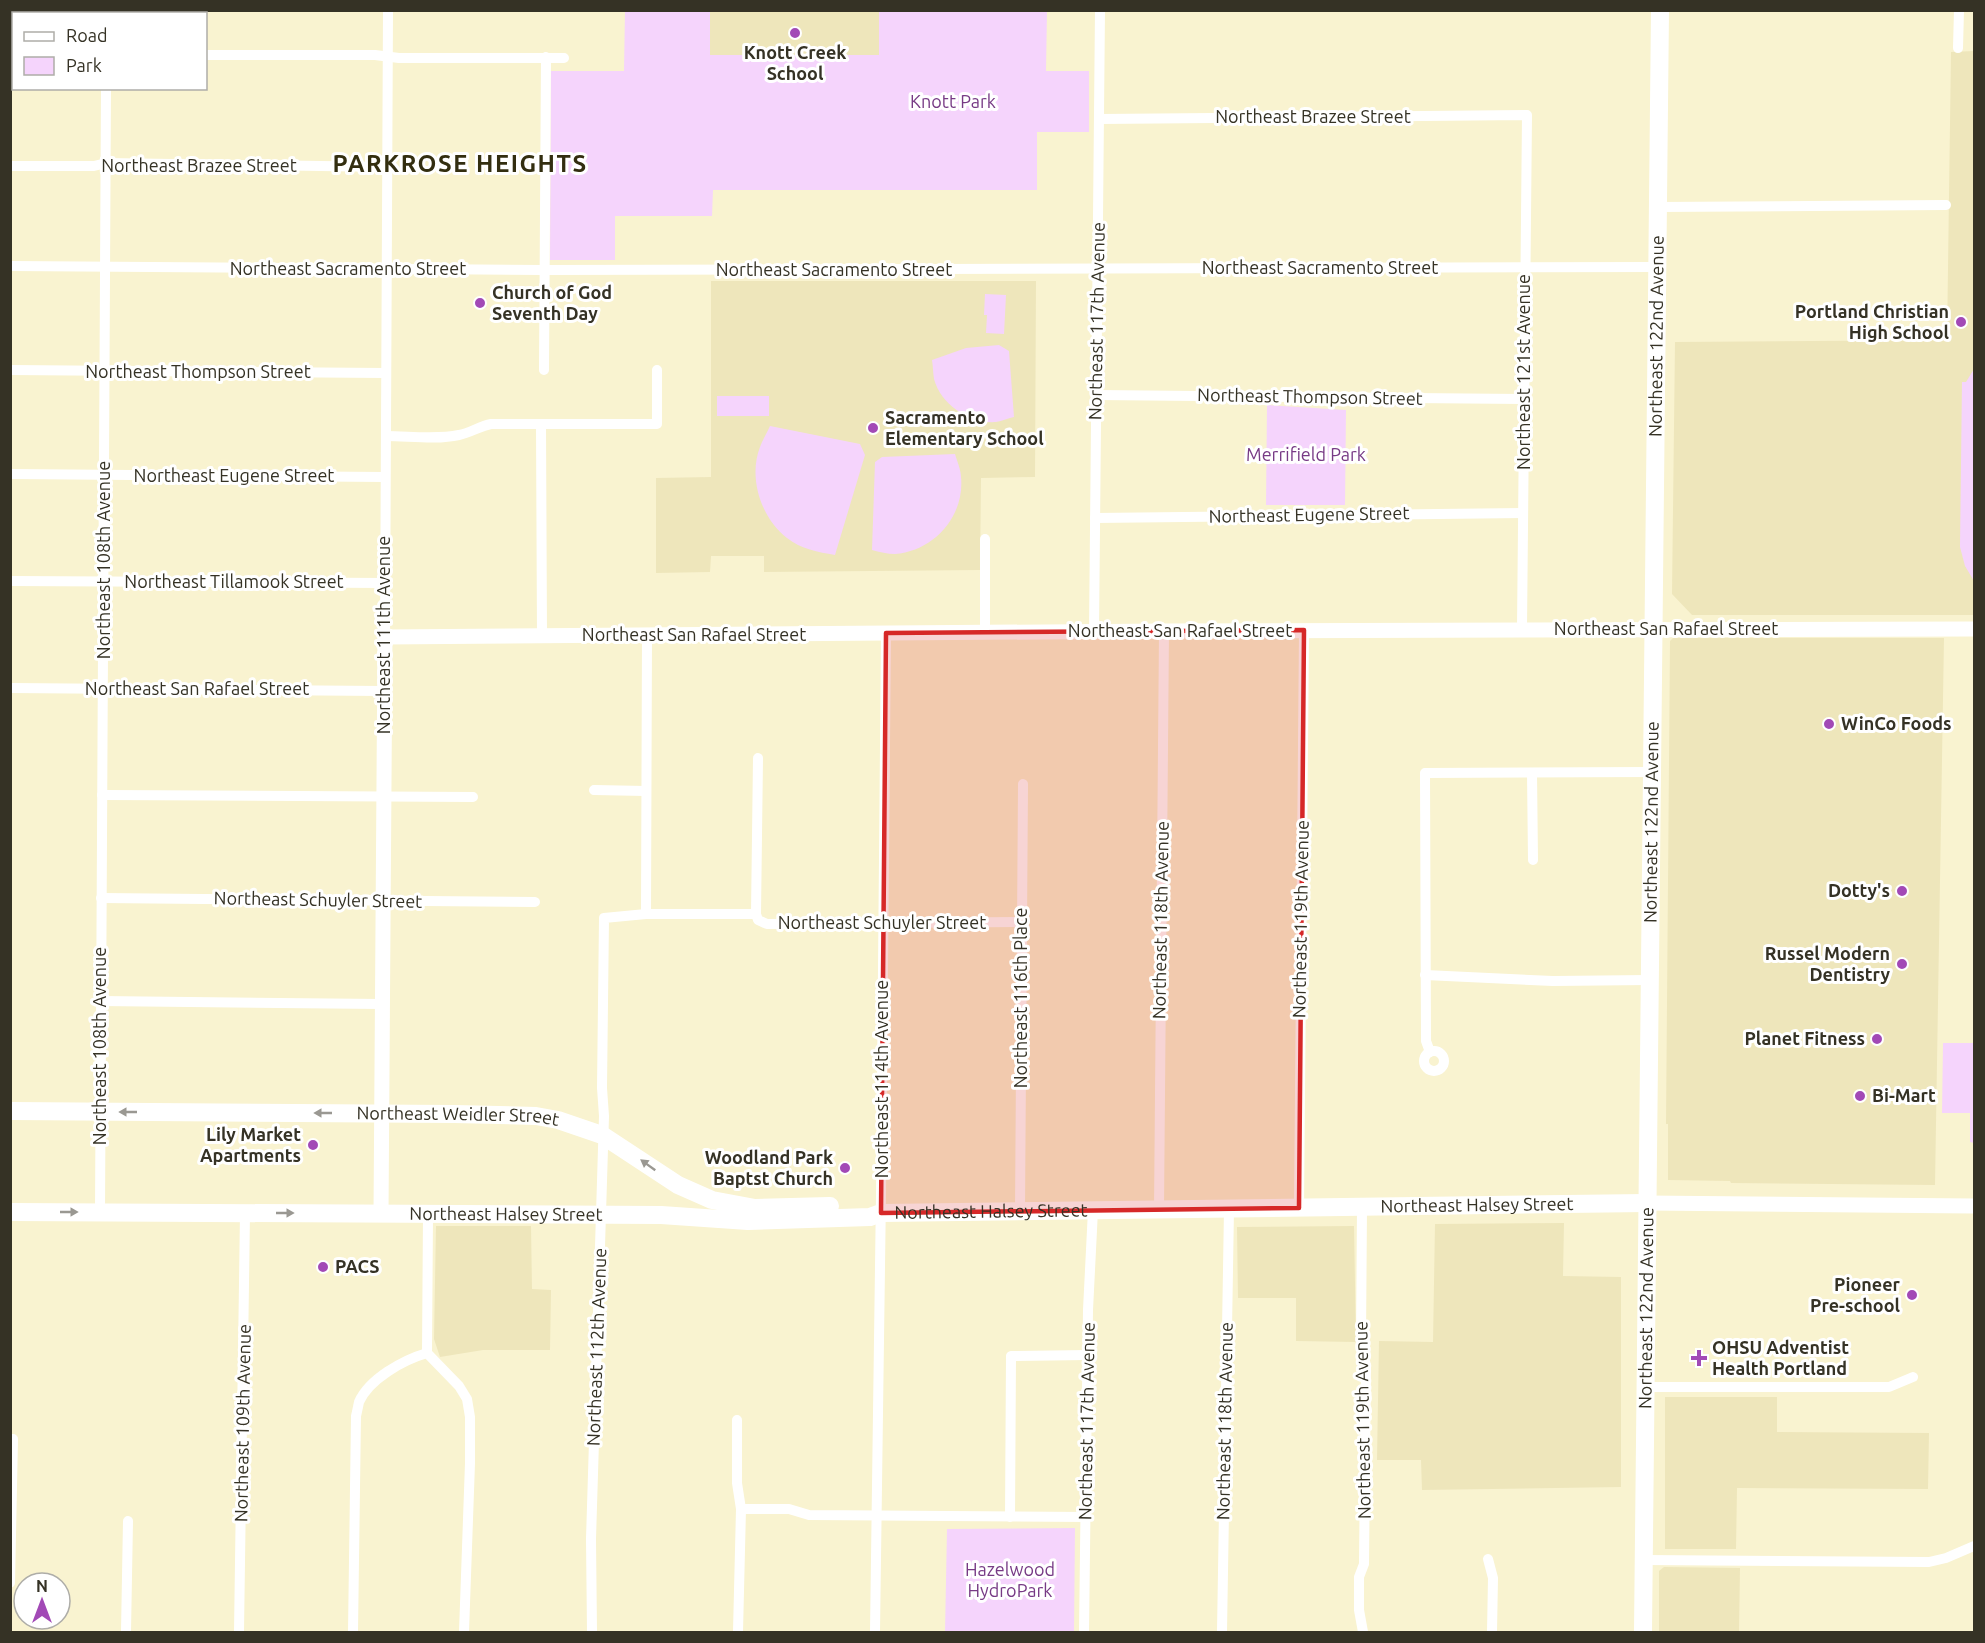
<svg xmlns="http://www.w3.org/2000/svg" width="1985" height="1643" font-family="Ubuntu,sans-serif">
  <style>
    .built { fill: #eee6bb }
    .green { fill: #f5d4fc }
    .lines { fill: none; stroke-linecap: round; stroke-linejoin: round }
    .street { stroke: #fff; stroke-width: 10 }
    .secondary { stroke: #fff; stroke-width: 15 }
    .primary { stroke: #fff; stroke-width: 18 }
    .oneway { fill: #9a9892 }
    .marked { fill: #d62828; fill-opacity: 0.2; stroke: #d62828; stroke-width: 4.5; stroke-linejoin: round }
    .poi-dot { fill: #a249b6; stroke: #fff; stroke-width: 2 }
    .labels { text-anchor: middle; stroke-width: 6; stroke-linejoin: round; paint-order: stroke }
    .poi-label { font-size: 18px; font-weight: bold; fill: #353225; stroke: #fff; text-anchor: end }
    .park-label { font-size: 18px; fill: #773a85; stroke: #fff }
    .street-label { font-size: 18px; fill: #353225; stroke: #fff }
    .district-label { font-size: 24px; font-weight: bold; letter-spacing: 1.5px; fill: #332e10; stroke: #fff }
  </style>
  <rect width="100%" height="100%" fill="#f9f3d0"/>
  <g class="built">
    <rect x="710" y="11" width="169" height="44"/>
    <path d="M 1974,51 L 1974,615 L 1692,615 L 1672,594 L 1675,342 L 1947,340 L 1951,52 Z"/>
    <path d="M 711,281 L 1036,281 L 1035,477 L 981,478 L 980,570 L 764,572 L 764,556 L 711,556 L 710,572 L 656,573 L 656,478 L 711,477 Z"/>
    <path d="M 1673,638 L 1944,638 L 1935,1185 L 1731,1183 L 1730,1181 L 1668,1180 L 1668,1124 L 1666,1124 L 1670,641 Z"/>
    <path d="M 1564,1223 L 1563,1276 L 1621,1277 L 1621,1487 L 1422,1490 L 1421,1460 L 1377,1460 L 1379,1341 L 1433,1342 L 1435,1224 Z"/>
    <path d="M 436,1226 L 531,1226 L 532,1289 L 551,1290 L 550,1350 L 483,1350 L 440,1357 L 434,1339 Z"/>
    <path d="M 1354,1226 L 1356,1342 L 1296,1341 L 1296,1298 L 1238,1298 L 1237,1227 Z"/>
    <path d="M 1665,1397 L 1777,1397 L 1777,1432 L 1929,1433 L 1928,1489 L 1737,1488 L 1736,1549 L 1665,1549 Z"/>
    <path d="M 1664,1567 L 1740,1568 L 1739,1632 L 1659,1632 L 1659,1571 Z"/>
  </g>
  <g class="green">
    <path d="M 625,11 L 710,11 L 710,55 L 879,55 L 879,11 L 1047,11 L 1046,71 L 1089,71 L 1089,132 L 1037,132 L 1037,190 L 713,190 L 712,216 L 615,216 L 615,260 L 550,260 L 551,71 L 624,71 Z"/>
    <path d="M 985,294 L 1006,295 L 1004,334 L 986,333 L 987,315 L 984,315 Z"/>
    <path d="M 999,345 L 1009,351 L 1014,417 C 1009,418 1002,421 996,422 C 970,424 941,405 934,379 C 933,373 933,366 932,360 L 966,348 Z"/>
    <path d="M 1974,369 L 1974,581 L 1965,566 L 1960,547 L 1962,382 L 1966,382 Z"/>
    <rect x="717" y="396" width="52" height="20"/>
    <path d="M 1267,405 L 1346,410 L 1345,505 L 1266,505 Z"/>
    <path d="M 770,426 L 860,444 L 865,455 L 835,555 C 818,552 801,549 787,538 C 761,518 748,478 760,447 C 763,439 767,433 770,426 Z"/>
    <path d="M 955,454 C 957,461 961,470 961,477 C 965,516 934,551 895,554 C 888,554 879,552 872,550 L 875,462 L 882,457 Z"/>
    <path d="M 1943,1043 L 1974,1043 L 1974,1143 L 1970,1142 L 1970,1113 L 1942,1113 Z"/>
    <path d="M 1075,1528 L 1074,1632 L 945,1632 L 947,1529 Z"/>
  </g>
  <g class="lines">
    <g class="street">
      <path d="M 107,14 L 107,10"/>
      <path d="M 1958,48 L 1959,10"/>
      <path d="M 10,51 L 14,51"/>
      <path d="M 206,55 L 375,55 L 399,58 L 564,58"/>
      <path d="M 1099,119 L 1527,115 L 1522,629"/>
      <path d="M 10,166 L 94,166 L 106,163 L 387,167"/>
      <path d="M 1658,207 L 1946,205"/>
      <path d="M 10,266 L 544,270 L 1657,267"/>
      <path d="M 10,370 L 386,373"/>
      <path d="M 544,370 L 546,57"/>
      <path d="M 1096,395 L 1524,399"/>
      <path d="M 541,424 L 542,636"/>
      <path d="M 386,436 C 409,436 436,440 459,435 C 470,433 480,426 491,424 L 657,424 L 657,370"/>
      <path d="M 10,474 L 385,477"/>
      <path d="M 1095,518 L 1523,513"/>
      <path d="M 985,539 L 985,632"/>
      <path d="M 10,581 L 385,583"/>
      <path d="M 1094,632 L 1100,10"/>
      <path d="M 385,637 L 388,10"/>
      <path d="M 10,688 L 384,691"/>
      <path d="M 1532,773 L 1533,860"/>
      <path d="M 594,790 L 646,791"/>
      <path d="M 102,795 L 473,797"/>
      <path d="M 101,898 L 535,902"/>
      <path d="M 646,914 L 647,635"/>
      <path d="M 756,914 L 758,920 L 767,924 L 1021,922"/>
      <path d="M 756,914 L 758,758"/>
      <path d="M 1425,975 L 1553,981 L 1649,980"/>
      <path d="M 100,1001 L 382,1004"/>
      <circle cx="1434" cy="1061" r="10"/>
      <path d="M 1430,1052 L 1426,1041 L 1425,773 L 1651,772"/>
      <path d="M 1362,1207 L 1361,1341 L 1366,1366 L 1364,1564 L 1359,1577 L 1359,1610 L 1363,1632"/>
      <path d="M 1299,1208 L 1304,630"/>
      <path d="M 1159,1210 L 1164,631"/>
      <path d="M 1020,1211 L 1023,784"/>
      <path d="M 100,1212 L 106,88"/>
      <path d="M 428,1214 L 427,1353 L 459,1386 L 467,1399 L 470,1417 L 470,1463 L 464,1632"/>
      <path d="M 1645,1387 L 1889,1387 L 1913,1377"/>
      <path d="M 737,1420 L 737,1483 L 741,1509 L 738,1632"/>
      <path d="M 10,1439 L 13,1439 L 10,1583"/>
      <path d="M 741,1509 L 789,1509 L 809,1515 L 1086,1517"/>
      <path d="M 1010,1517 L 1011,1356 L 1088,1355"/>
      <path d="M 1488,1559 L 1493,1578 L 1492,1632"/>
      <path d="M 1643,1560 L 1929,1562 L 1946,1558 L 1974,1546"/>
      <path d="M 126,1632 L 128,1521"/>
      <path d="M 239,1632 L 245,1213"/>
      <path d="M 353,1632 L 356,1416 C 357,1412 358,1407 359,1402 C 369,1379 403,1360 427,1353"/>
      <path d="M 592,1632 L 591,1539 L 604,1116 L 602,1088 L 604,918 L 646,914 L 756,914"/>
      <path d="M 875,1632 L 881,1194 L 886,633"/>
      <path d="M 1084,1632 L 1088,1310 L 1093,1210"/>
      <path d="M 1222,1632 L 1229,1209"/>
    </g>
    <g class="secondary">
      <path d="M 1647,1203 L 1974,1206"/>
      <path d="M 381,1214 L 385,637 L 1164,631 L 1974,629"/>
    </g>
    <g class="primary">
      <path id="s1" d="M 10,1111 L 454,1114 L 536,1116 L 558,1120 L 602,1135 L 678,1185 L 712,1200 L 755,1208 L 830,1206"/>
      <path id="s2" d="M 10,1212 L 661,1215 L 748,1221 L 870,1217 L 881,1213 L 1647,1203"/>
      <path id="s3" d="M 1643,1632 L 1660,10"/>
    </g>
  </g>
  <defs><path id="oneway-solid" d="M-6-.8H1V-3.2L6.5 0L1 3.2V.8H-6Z" transform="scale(1.5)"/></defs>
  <g class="oneway">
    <use href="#oneway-solid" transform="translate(128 1112) rotate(180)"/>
    <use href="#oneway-solid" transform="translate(323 1113) rotate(-180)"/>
    <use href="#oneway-solid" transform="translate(648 1165) rotate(-144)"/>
    <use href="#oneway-solid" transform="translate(69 1212)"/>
    <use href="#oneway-solid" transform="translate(285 1213)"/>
  </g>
  <path class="marked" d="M 1304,630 L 1299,1208 L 881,1213 L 886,633 Z"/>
  <g class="poi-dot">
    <circle cx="795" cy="33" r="6"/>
    <circle cx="480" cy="303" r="6"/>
    <circle cx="1961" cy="322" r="6"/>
    <circle cx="873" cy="428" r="6"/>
    <circle cx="1829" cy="724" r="6"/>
    <circle cx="1902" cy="891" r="6"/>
    <circle cx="1902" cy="964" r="6"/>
    <circle cx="1877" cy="1039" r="6"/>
    <circle cx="1860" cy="1096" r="6"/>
    <circle cx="313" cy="1145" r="6"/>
    <circle cx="845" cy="1168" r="6"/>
    <circle cx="323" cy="1267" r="6"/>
    <circle cx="1912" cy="1295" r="6"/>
    <path d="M1696 1349h6v6h6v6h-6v6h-6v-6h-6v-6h6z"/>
  </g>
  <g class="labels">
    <g class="poi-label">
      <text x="795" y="59" text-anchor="middle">Knott Creek<tspan x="795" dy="21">School</tspan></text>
      <text x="492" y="299" text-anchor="start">Church of God<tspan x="492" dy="21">Seventh Day</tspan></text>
      <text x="1949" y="318">Portland Christian<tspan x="1949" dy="21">High School</tspan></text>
      <text x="885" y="424" text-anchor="start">Sacramento<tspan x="885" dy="21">Elementary School</tspan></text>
      <text x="1841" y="730" text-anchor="start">WinCo Foods</text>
      <text x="1890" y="897">Dotty's</text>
      <text x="1890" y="960">Russel Modern<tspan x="1890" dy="21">Dentistry</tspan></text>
      <text x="1865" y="1045">Planet Fitness</text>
      <text x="1872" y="1102" text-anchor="start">Bi-Mart</text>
      <text x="301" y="1141">Lily Market<tspan x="301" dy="21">Apartments</tspan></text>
      <text x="833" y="1164">Woodland Park<tspan x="833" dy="21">Baptst Church</tspan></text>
      <text x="335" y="1273" text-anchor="start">PACS</text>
      <text x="1900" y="1291">Pioneer<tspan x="1900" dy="21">Pre-school</tspan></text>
      <text x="1712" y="1354" text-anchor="start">OHSU Adventist<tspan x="1712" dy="21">Health Portland</tspan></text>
    </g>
    <g class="park-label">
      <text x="953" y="108">Knott Park</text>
      <text x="1306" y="461">Merrifield Park</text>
      <text x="1010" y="1576">Hazelwood<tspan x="1010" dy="21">HydroPark</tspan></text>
    </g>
    <g class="street-label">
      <text x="1313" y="123">Northeast Brazee Street</text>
      <text x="199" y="172">Northeast Brazee Street</text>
      <text x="1320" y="274">Northeast Sacramento Street</text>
      <text x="348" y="275">Northeast Sacramento Street</text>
      <text x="834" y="276">Northeast Sacramento Street</text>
      <text transform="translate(1097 321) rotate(-89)" y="6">Northeast 117th Avenue</text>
      <text dy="6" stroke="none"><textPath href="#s3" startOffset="1296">Northeast 122nd Avenue</textPath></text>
      <text x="198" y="378">Northeast Thompson Street</text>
      <text transform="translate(1524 372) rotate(-90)" y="6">Northeast 121st Avenue</text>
      <text transform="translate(1310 397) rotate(1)" y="6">Northeast Thompson Street</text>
      <text x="234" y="482">Northeast Eugene Street</text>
      <text transform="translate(1309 515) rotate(-1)" y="6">Northeast Eugene Street</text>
      <text transform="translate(104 560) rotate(-90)" y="6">Northeast 108th Avenue</text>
      <text x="234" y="588">Northeast Tillamook Street</text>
      <text x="1666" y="635">Northeast San Rafael Street</text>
      <text x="1180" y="637">Northeast San Rafael Street</text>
      <text transform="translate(384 635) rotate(-90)" y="6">Northeast 111th Avenue</text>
      <text x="694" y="641">Northeast San Rafael Street</text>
      <text x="197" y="695">Northeast San Rafael Street</text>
      <text dy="6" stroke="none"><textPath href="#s3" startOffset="810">Northeast 122nd Avenue</textPath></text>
      <text transform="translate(318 900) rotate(1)" y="6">Northeast Schuyler Street</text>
      <text transform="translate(1301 919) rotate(-89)" y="6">Northeast 119th Avenue</text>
      <text transform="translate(1161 920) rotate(-89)" y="6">Northeast 118th Avenue</text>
      <text x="882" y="929">Northeast Schuyler Street</text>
      <text transform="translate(1021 998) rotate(-90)" y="6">Northeast 116th Place</text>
      <text transform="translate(100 1046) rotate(-90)" y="6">Northeast 108th Avenue</text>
      <text transform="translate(882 1079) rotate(-90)" y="6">Northeast 114th Avenue</text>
      <text dy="6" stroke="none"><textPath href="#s1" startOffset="448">Northeast Weidler Street</textPath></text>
      <text dy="6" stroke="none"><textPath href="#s2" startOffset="1468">Northeast Halsey Street</textPath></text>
      <text dy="6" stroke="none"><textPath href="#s2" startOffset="982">Northeast Halsey Street</textPath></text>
      <text dy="6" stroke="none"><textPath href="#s2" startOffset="496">Northeast Halsey Street</textPath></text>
      <text dy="6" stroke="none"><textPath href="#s3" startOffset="324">Northeast 122nd Avenue</textPath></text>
      <text transform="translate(597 1347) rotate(-88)" y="6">Northeast 112th Avenue</text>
      <text transform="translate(1363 1420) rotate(-91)" y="6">Northeast 119th Avenue</text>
      <text transform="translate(1087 1421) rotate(-89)" y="6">Northeast 117th Avenue</text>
      <text transform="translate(1225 1421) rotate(-89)" y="6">Northeast 118th Avenue</text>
      <text transform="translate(243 1423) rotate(-89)" y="6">Northeast 109th Avenue</text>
    </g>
    <g class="district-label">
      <text x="460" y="172">PARKROSE HEIGHTS</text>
    </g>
  </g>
  <rect width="1985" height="1643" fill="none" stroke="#353225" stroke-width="24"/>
  <rect x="12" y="12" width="195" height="78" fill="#ffffff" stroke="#aeada8" stroke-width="1.5"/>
  <rect x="24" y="32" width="30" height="9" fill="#ffffff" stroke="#aeada8" stroke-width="1.5"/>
  <text x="66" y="42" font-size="18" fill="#353225">Road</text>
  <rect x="24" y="57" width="30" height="18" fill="#f5d4fc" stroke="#aeada8" stroke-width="1.5"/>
  <text x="66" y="72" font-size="18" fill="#353225">Park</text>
  <g transform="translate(42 1601)"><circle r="28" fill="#ffffff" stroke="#aeada8" stroke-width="1.5"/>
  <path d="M0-4.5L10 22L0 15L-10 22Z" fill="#a249b6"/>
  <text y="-9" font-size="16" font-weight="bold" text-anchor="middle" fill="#353225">N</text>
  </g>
</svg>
